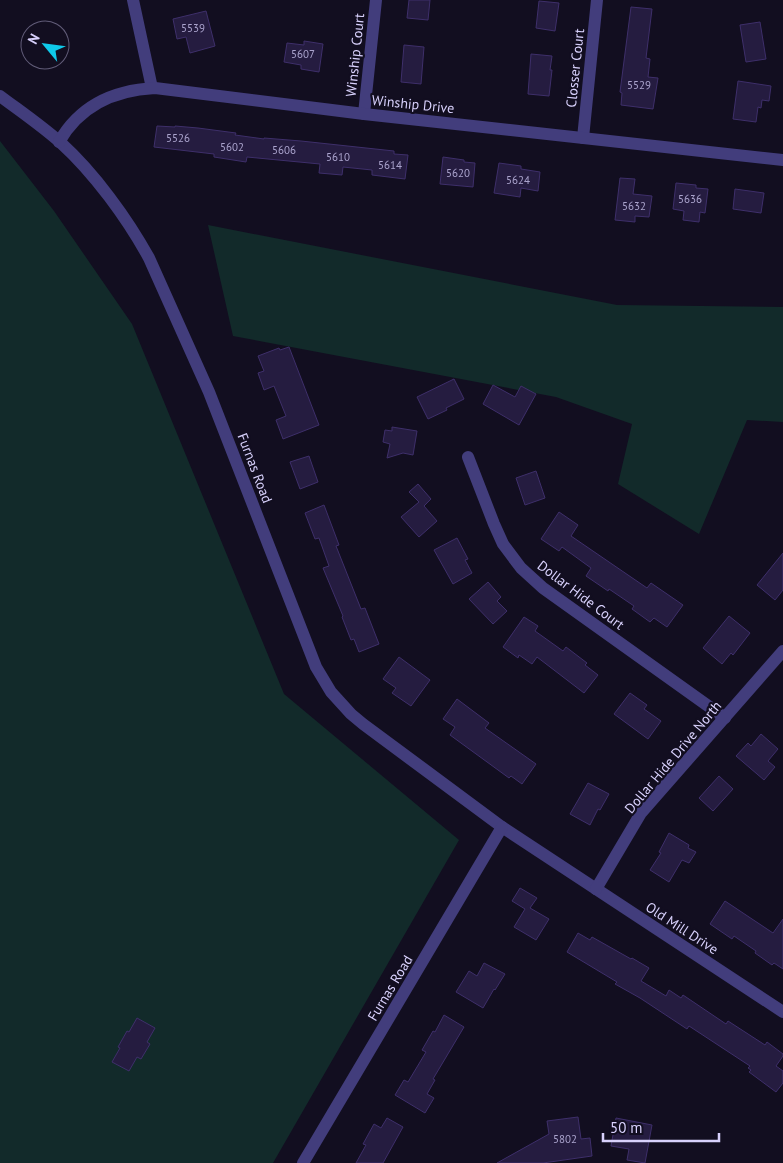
<svg xmlns="http://www.w3.org/2000/svg" width="783" height="1163" font-family="'PT Sans',sans-serif">
  <style>
    .green { fill: #122a2a }
    .building { fill: #251c40; stroke: #3e2f6a }
    .lines { fill: none; stroke-linecap: round; stroke-linejoin: round }
    .minor { stroke: #423d7c; stroke-width: 12 }
    .labels { text-anchor: middle; stroke-width: 4.5; stroke-linejoin: round; paint-order: stroke }
    .number-label { font-size: 11px; fill: #aba4cd }
    .street-label { font-size: 14px; fill: #d8d1fc; stroke: #120e20 }
  </style>
  <rect width="100%" height="100%" fill="#120e20"/>
  <g class="green">
    <path d="M 0,141 L 54,211 L 132,324 L 284,694 L 459,840 L 273,1163 L 0,1163 Z"/>
    <path d="M 208,225 L 617,305 L 783,307 L 783,422 L 747,420 L 699,534 L 618,484 L 632,424 L 556,397 L 233,336 Z"/>
  </g>
  <g class="building">
    <path d="M 409,0 L 430,0 L 428,20 L 407,18 Z"/>
    <path d="M 539,1 L 559,3 L 555,31 L 536,28 Z"/>
    <path d="M 631,7 L 652,9 L 646,58 L 650,59 L 648,77 L 658,78 L 653,109 L 621,105 L 622,93 L 620,92 Z"/>
    <path d="M 206,11 L 215,46 L 190,53 L 186,37 L 177,39 L 173,19 Z"/>
    <path d="M 760,22 L 766,59 L 746,62 L 740,25 Z"/>
    <path d="M 304,41 L 323,44 L 319,72 L 301,69 L 301,65 L 284,62 L 287,43 L 304,45 Z"/>
    <path d="M 404,45 L 424,47 L 421,84 L 401,82 Z"/>
    <path d="M 531,54 L 552,56 L 550,70 L 552,70 L 549,96 L 528,94 Z"/>
    <path d="M 738,81 L 771,86 L 769,101 L 762,100 L 761,108 L 758,107 L 756,122 L 733,119 Z"/>
    <path d="M 157,126 L 175,127 L 175,126 L 198,128 L 236,133 L 235,135 L 264,139 L 264,138 L 301,141 L 394,151 L 394,154 L 408,155 L 405,179 L 372,175 L 372,170 L 343,167 L 342,175 L 319,173 L 320,164 L 247,157 L 246,162 L 214,157 L 214,154 L 154,147 Z"/>
    <path d="M 443,157 L 464,160 L 464,162 L 475,163 L 473,187 L 440,184 Z"/>
    <path d="M 499,163 L 521,166 L 521,169 L 540,172 L 538,191 L 521,188 L 520,197 L 494,193 Z"/>
    <path d="M 620,178 L 635,179 L 633,194 L 652,196 L 649,217 L 635,216 L 635,222 L 615,220 Z"/>
    <path d="M 676,183 L 696,185 L 696,188 L 708,189 L 705,213 L 700,212 L 699,222 L 683,220 L 684,211 L 673,209 Z"/>
    <path d="M 735,189 L 764,193 L 761,213 L 733,209 Z"/>
    <path d="M 289,347 L 319,425 L 283,439 L 276,420 L 286,416 L 274,386 L 264,390 L 258,373 L 264,371 L 258,356 L 279,348 L 280,350 Z"/>
    <path d="M 454,379 L 464,399 L 446,408 L 447,410 L 428,419 L 417,397 Z"/>
    <path d="M 493,385 L 515,397 L 521,386 L 536,394 L 519,425 L 483,404 Z"/>
    <path d="M 392,427 L 417,431 L 413,455 L 403,453 L 387,458 L 390,444 L 383,442 L 385,430 L 392,431 Z"/>
    <path d="M 309,456 L 318,482 L 300,489 L 290,462 Z"/>
    <path d="M 536,471 L 545,498 L 525,505 L 516,478 Z"/>
    <path d="M 418,484 L 431,499 L 424,506 L 437,521 L 419,537 L 401,517 L 419,502 L 409,492 Z"/>
    <path d="M 324,505 L 339,545 L 336,546 L 361,609 L 365,608 L 379,644 L 359,652 L 354,639 L 351,640 L 342,617 L 343,616 L 323,568 L 329,566 L 319,538 L 315,539 L 305,513 Z"/>
    <path d="M 559,512 L 578,525 L 571,536 L 647,588 L 651,583 L 683,605 L 667,627 L 654,618 L 650,622 L 632,609 L 634,606 L 609,589 L 608,591 L 586,576 L 591,568 L 562,547 L 559,551 L 541,539 Z"/>
    <path d="M 457,538 L 468,559 L 465,560 L 472,573 L 453,584 L 434,550 Z"/>
    <path d="M 783,553 L 783,590 L 775,600 L 757,585 Z"/>
    <path d="M 488,582 L 501,597 L 497,601 L 507,611 L 493,624 L 469,599 Z"/>
    <path d="M 729,616 L 750,633 L 733,655 L 731,653 L 722,664 L 703,648 Z"/>
    <path d="M 524,617 L 538,626 L 535,631 L 563,651 L 566,647 L 587,663 L 585,665 L 598,675 L 584,693 L 537,657 L 532,664 L 519,655 L 518,658 L 503,647 Z"/>
    <path d="M 399,657 L 430,680 L 411,706 L 392,693 L 396,688 L 383,679 Z"/>
    <path d="M 630,693 L 647,705 L 644,709 L 661,721 L 648,739 L 614,714 Z"/>
    <path d="M 457,699 L 489,723 L 485,728 L 536,764 L 522,784 L 511,776 L 509,778 L 450,735 L 455,727 L 443,719 Z"/>
    <path d="M 761,734 L 778,749 L 768,761 L 775,767 L 764,780 L 736,756 L 748,743 L 751,746 Z"/>
    <path d="M 719,776 L 733,789 L 713,811 L 699,798 Z"/>
    <path d="M 588,783 L 609,794 L 600,810 L 598,809 L 590,825 L 570,814 Z"/>
    <path d="M 669,833 L 689,845 L 688,848 L 696,852 L 689,863 L 682,860 L 669,882 L 650,870 L 661,853 L 659,852 Z"/>
    <path d="M 520,888 L 537,898 L 530,908 L 549,919 L 536,940 L 514,927 L 525,909 L 512,901 Z"/>
    <path d="M 725,901 L 773,933 L 783,919 L 783,969 L 774,963 L 772,965 L 755,953 L 756,951 L 734,936 L 732,939 L 710,924 Z"/>
    <path d="M 578,933 L 590,940 L 592,937 L 631,959 L 632,958 L 649,968 L 641,981 L 666,996 L 669,990 L 681,998 L 683,995 L 726,1024 L 728,1021 L 765,1045 L 767,1042 L 783,1054 L 783,1056 L 776,1066 L 783,1071 L 783,1083 L 776,1092 L 749,1072 L 751,1070 L 748,1068 L 750,1066 L 689,1026 L 687,1029 L 640,998 L 615,984 L 617,982 L 567,952 Z"/>
    <path d="M 484,963 L 505,974 L 495,990 L 494,989 L 483,1008 L 456,992 L 469,971 L 477,976 Z"/>
    <path d="M 444,1015 L 464,1027 L 433,1079 L 435,1080 L 427,1094 L 434,1098 L 425,1113 L 395,1095 L 404,1080 L 408,1082 L 426,1052 L 422,1050 L 433,1031 L 435,1032 Z"/>
    <path d="M 137,1018 L 155,1028 L 147,1042 L 150,1044 L 141,1059 L 137,1057 L 129,1071 L 112,1062 L 120,1048 L 118,1047 L 127,1031 L 129,1032 Z"/>
    <path d="M 578,1117 L 581,1139 L 590,1138 L 592,1156 L 543,1163 L 497,1163 L 549,1134 L 547,1121 Z"/>
    <path d="M 387,1118 L 403,1127 L 383,1163 L 356,1163 L 366,1145 L 363,1144 L 374,1124 L 381,1128 Z"/>
    <path d="M 616,1118 L 652,1125 L 645,1163 L 627,1160 L 629,1149 L 611,1146 Z"/>
  </g>
  <g class="lines">
    <g class="minor">
      <path d="M 133,0 L 152,88"/>
      <path d="M 0,96 C 20,111 42,126 61,143 C 94,173 127,218 149,258 L 209,392 L 316,667 L 331,692 L 351,714 L 363,724 L 502,827 L 783,1012"/>
      <path d="M 364,114 L 376,0"/>
      <path d="M 583,138 L 597,0"/>
      <path d="M 59,142 C 80,105 115,90 155,88 L 364,114 L 783,160"/>
      <path d="M 468,457 L 494,524 L 503,544 L 521,568 L 543,588 L 725,718"/>
      <path d="M 596,889 L 641,813 L 783,651"/>
      <path d="M 303,1163 L 502,827"/>
    </g>
  </g>
  <g class="labels">
    <g class="number-label">
      <text x="193" y="32">5539</text>
      <text x="303" y="58">5607</text>
      <text x="639" y="89">5529</text>
      <text x="178" y="142">5526</text>
      <text x="232" y="151">5602</text>
      <text x="284" y="154">5606</text>
      <text x="338" y="161">5610</text>
      <text x="390" y="169">5614</text>
      <text x="458" y="177">5620</text>
      <text x="518" y="184">5624</text>
      <text x="690" y="203">5636</text>
      <text x="634" y="210">5632</text>
      <text x="565" y="1143">5802</text>
    </g>
    <g class="street-label">
      <text transform="translate(355 55) rotate(-84)" y="5">Winship Court</text>
      <text transform="translate(575 68) rotate(-84)" y="5">Closser Court</text>
      <text transform="translate(413 104) rotate(6)" y="5">Winship Drive</text>
      <text transform="translate(255 468) rotate(69)" y="5">Furnas Road</text>
      <text transform="translate(581 595) rotate(37)" y="5">Dollar Hide Court</text>
      <text transform="translate(673 757) rotate(-50)" y="5">Dollar Hide Drive North</text>
      <text transform="translate(682 928) rotate(33)" y="5">Old Mill Drive</text>
      <text transform="translate(390 988) rotate(-59)" y="5">Furnas Road</text>
    </g>
  </g>
  <g transform="translate(45 45) rotate(299)"><circle r="24" fill="#120e20" stroke="#615c78"/>
  <path d="M0-4L9 19L0 12L-9 19Z" fill="#0fc9e9"/>
  <text y="-8" font-size="14" font-weight="bold" text-anchor="middle" fill="#d8d1fc">N</text>
  </g>
  <path d="M603 1133v8h116v-8" fill="none" stroke="#d8d1fc" stroke-width="2.5"/>
  <text x="610" y="1133" font-size="15" fill="#d8d1fc" stroke="#120e20" stroke-width="4" paint-order="stroke">50 m</text>
</svg>
